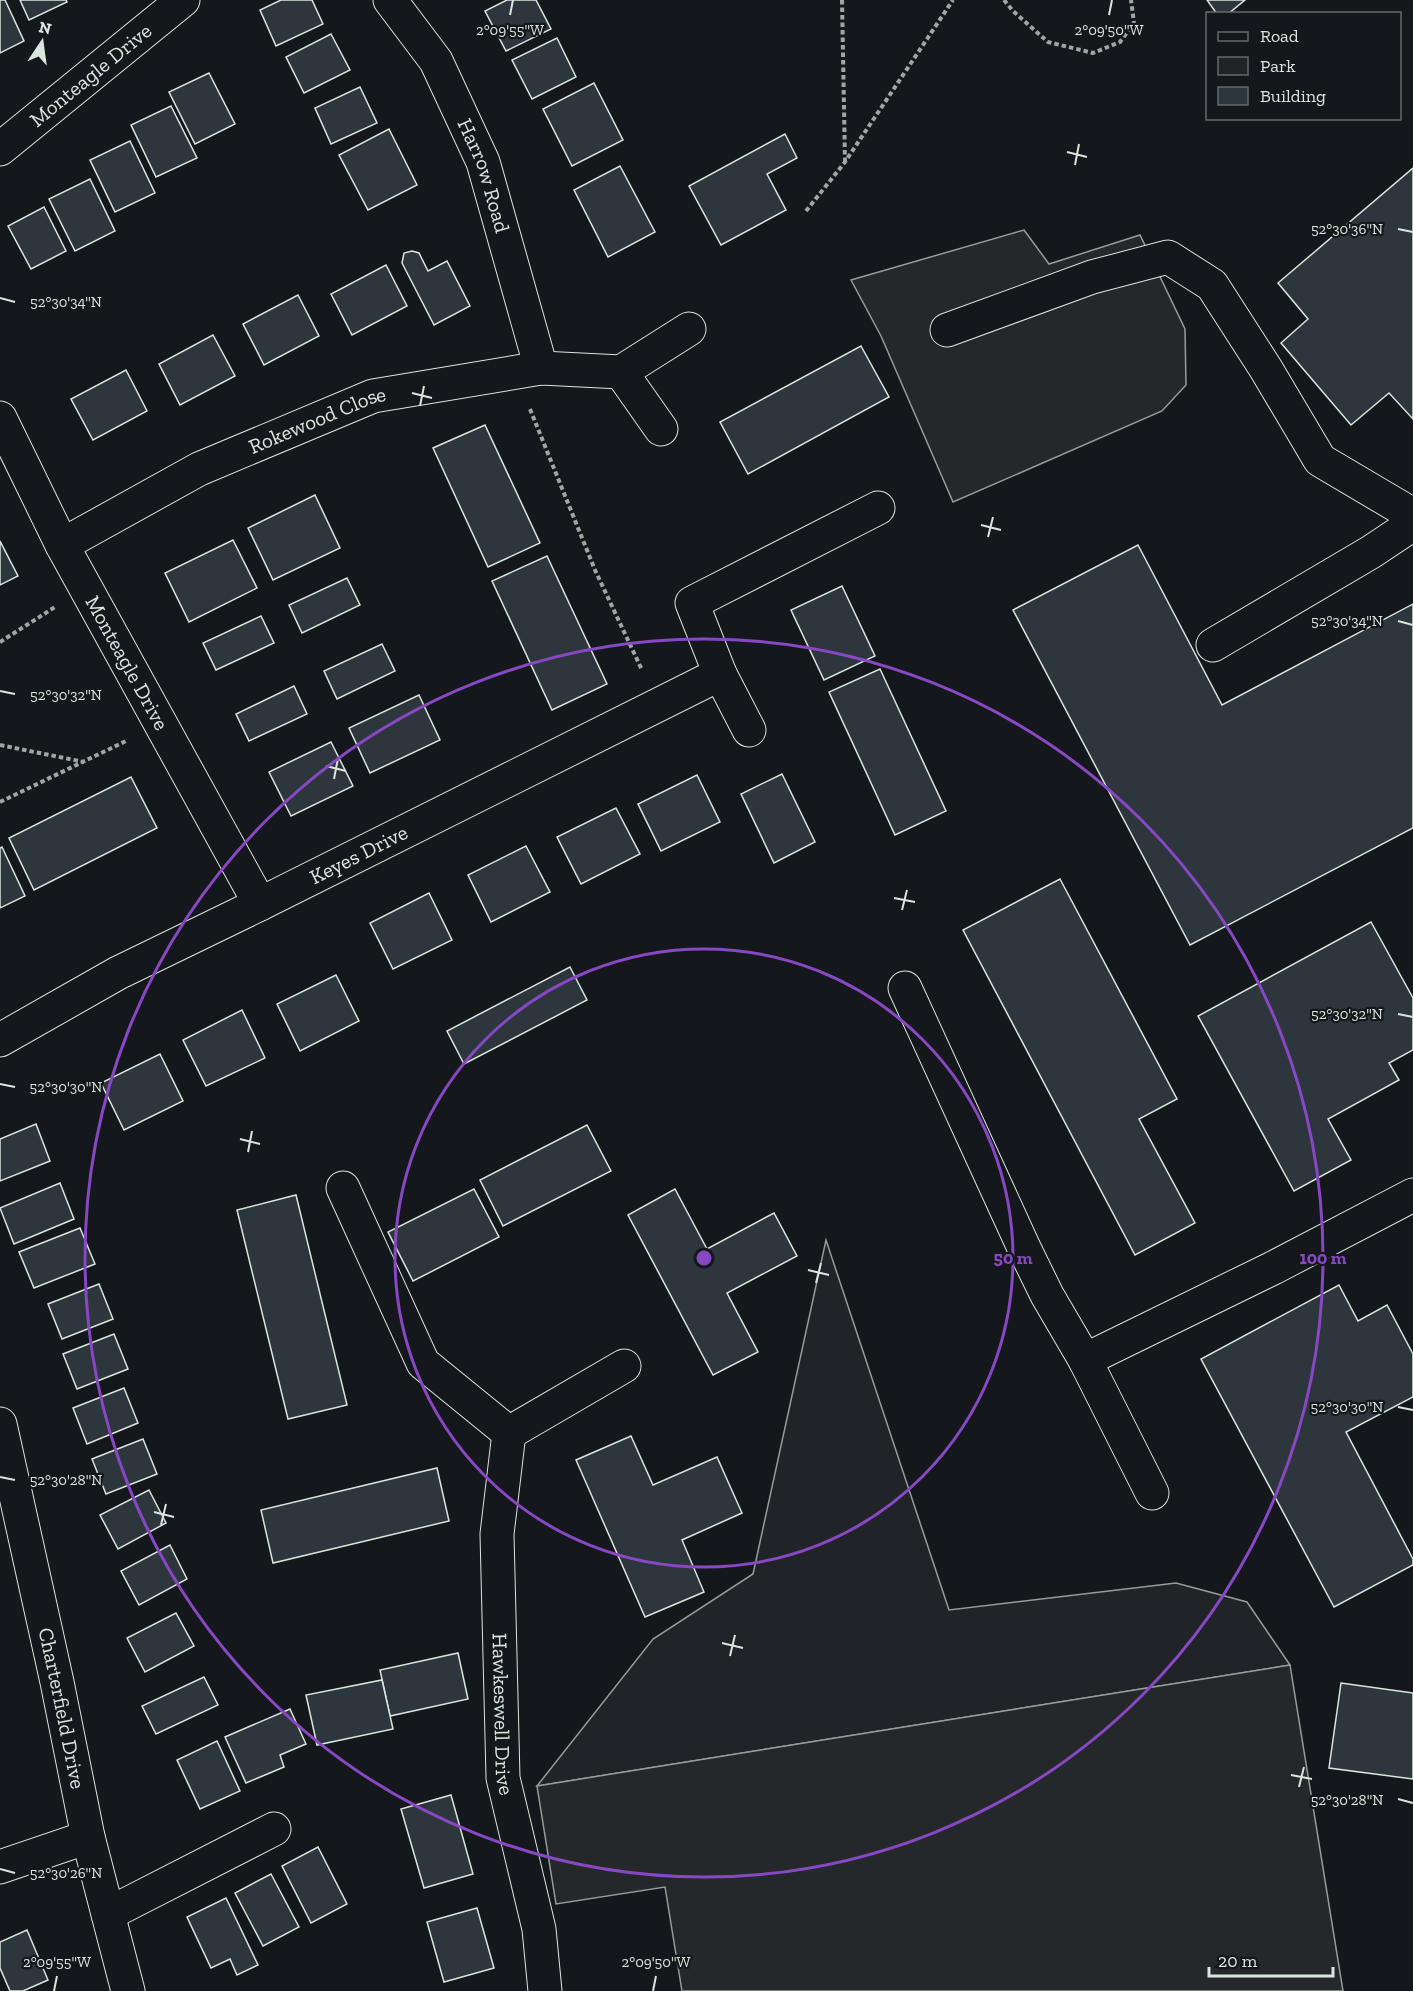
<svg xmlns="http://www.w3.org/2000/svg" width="1413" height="1991" font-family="'Zilla Slab',serif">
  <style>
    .green { fill: #202428; stroke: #939e99; stroke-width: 1.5 }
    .parking { fill: #24282b; stroke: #939e99; stroke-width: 1.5 }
    .building { fill: #2c363c; stroke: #d8e6dc; stroke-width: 1.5 }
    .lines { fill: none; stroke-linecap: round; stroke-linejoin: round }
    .minor-casing { stroke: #d8e6dc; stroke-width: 35 }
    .path { stroke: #9da8a2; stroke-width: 4; stroke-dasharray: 4.5 3; stroke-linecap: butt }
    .minor { stroke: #14181c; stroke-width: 33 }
    .ticks { fill: none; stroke: #d8e6dc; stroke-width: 2 }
    .ring { fill: none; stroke: #8948c3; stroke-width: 3 }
    .labels { text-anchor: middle; stroke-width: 4.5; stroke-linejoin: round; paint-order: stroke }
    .street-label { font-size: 21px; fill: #d8e6dc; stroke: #14181c }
    .ticks-label { font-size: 15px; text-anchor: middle; fill: #d8e6dc; stroke: #14181c; stroke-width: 4.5; stroke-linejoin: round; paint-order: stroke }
    .centre { fill: #8948c3; stroke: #14181c; stroke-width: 3 }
    .ring-label { font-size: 18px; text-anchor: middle; font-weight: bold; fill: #8948c3; stroke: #14181c; stroke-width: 4.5; stroke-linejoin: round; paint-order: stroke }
  </style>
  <rect width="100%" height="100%" fill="#14181c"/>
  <path class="green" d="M 826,1240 L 949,1610 L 1176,1583 L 1247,1602 L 1290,1665 L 537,1786 L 653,1639 L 753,1574 Z"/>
  <g class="parking">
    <path d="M 1024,230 L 1049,264 L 1140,235 L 1185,329 L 1186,385 L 1162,411 L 953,502 L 881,336 L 851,280 Z"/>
    <path d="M 1290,1665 L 1343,1991 L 682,1991 L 665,1887 L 556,1904 L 537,1786 Z"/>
  </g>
  <g class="building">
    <path d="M 0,0 L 5,0 L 24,41 L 0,53 Z"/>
    <path d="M 20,0 L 66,0 L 67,2 L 29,20 Z"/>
    <path d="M 281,0 L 312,0 L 323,24 L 276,46 L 260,10 Z"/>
    <path d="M 507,0 L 536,0 L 551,29 L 506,51 L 485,11 Z"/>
    <path d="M 1207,0 L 1245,0 L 1228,14 L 1217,14 Z"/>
    <path d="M 331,34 L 350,70 L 304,93 L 286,57 Z"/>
    <path d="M 557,38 L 576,77 L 532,99 L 512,60 Z"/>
    <path d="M 209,73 L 235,124 L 195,144 L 169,92 Z"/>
    <path d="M 594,83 L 623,140 L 572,166 L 543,109 Z"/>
    <path d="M 360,87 L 377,123 L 331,144 L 315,108 Z"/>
    <path d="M 171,106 L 197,158 L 156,177 L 131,125 Z"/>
    <path d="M 389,129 L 417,185 L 368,210 L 339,155 Z"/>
    <path d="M 785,134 L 797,158 L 767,174 L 786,210 L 721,245 L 689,186 Z"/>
    <path d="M 130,141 L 155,193 L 115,212 L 90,160 Z"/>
    <path d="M 620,166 L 655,232 L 608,257 L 574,190 Z"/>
    <path d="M 1413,168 L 1413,419 L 1389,393 L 1351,425 L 1281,343 L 1308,319 L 1278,283 Z"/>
    <path d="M 90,179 L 115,231 L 75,251 L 49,199 Z"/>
    <path d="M 44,207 L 66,251 L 31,269 L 8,226 Z"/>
    <path d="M 412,251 L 419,253 L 428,271 L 447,261 L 470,306 L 434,325 L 402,263 L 404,253 Z"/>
    <path d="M 386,265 L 407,306 L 352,335 L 331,294 Z"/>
    <path d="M 298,295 L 319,336 L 264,365 L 243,324 Z"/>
    <path d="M 213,335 L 235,376 L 180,405 L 159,364 Z"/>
    <path d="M 861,346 L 889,397 L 748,474 L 720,422 Z"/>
    <path d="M 126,370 L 147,411 L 93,440 L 71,399 Z"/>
    <path d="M 485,425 L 540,543 L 488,567 L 433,448 Z"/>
    <path d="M 315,495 L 340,548 L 273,580 L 248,528 Z"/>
    <path d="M 233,540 L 257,588 L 189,622 L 165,573 Z"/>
    <path d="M 0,541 L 18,576 L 0,585 Z"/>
    <path d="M 1138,545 L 1222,705 L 1413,604 L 1413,828 L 1190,945 L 1013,610 Z"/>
    <path d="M 547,556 L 607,684 L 552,710 L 492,581 Z"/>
    <path d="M 347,578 L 360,605 L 302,633 L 289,605 Z"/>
    <path d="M 842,586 L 875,656 L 824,680 L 791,610 Z"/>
    <path d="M 261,616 L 274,643 L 216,670 L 203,643 Z"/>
    <path d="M 382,644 L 395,671 L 337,699 L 324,671 Z"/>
    <path d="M 880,669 L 946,811 L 895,835 L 829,692 Z"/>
    <path d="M 294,686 L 307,714 L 249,741 L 236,714 Z"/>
    <path d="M 419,695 L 440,740 L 370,773 L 349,728 Z"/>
    <path d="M 331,742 L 353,786 L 291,816 L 269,772 Z"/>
    <path d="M 782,774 L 815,842 L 774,863 L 741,794 Z"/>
    <path d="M 697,775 L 720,822 L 661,851 L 638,804 Z"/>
    <path d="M 131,777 L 157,828 L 34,890 L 9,838 Z"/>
    <path d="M 616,808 L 640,854 L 581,884 L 557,837 Z"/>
    <path d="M 526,846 L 550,892 L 491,922 L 468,875 Z"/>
    <path d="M 2,847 L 25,896 L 0,908 L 0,848 Z"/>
    <path d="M 1060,879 L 1177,1099 L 1139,1119 L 1195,1223 L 1135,1255 L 963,930 Z"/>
    <path d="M 429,893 L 452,940 L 393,969 L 370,923 Z"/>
    <path d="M 1371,922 L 1413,998 L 1413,1050 L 1389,1063 L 1399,1080 L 1328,1119 L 1351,1160 L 1294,1191 L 1198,1016 Z"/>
    <path d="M 570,967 L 587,1000 L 464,1064 L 447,1031 Z"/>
    <path d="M 336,975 L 359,1021 L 300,1051 L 277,1004 Z"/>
    <path d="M 242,1010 L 265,1058 L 206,1086 L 183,1040 Z"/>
    <path d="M 160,1054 L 183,1101 L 124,1130 L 101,1083 Z"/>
    <path d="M 36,1124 L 50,1161 L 0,1181 L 0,1139 Z"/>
    <path d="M 587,1125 L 611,1171 L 503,1226 L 480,1180 Z"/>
    <path d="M 60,1183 L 74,1219 L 14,1244 L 0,1208 Z"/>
    <path d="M 474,1189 L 499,1237 L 413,1281 L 388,1232 Z"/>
    <path d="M 675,1189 L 707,1249 L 774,1213 L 797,1256 L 727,1293 L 758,1352 L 713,1375 L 628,1215 Z"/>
    <path d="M 296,1195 L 347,1405 L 288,1419 L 237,1210 Z"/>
    <path d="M 80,1228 L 95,1264 L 34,1288 L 19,1252 Z"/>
    <path d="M 99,1284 L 113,1319 L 62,1339 L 48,1304 Z"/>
    <path d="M 1339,1285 L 1358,1321 L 1387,1305 L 1413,1354 L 1413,1397 L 1346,1432 L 1413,1559 L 1413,1565 L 1334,1607 L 1201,1359 Z"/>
    <path d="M 114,1334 L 128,1369 L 77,1389 L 63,1354 Z"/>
    <path d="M 124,1388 L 138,1423 L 87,1444 L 73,1408 Z"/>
    <path d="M 631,1436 L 653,1485 L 717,1457 L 742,1513 L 682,1540 L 704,1592 L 645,1617 L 576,1460 Z"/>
    <path d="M 143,1439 L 157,1474 L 106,1494 L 92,1459 Z"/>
    <path d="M 437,1468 L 449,1521 L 273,1563 L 261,1510 Z"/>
    <path d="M 149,1490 L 166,1523 L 118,1549 L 100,1515 Z"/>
    <path d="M 170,1545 L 187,1579 L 139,1605 L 121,1571 Z"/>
    <path d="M 176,1613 L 194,1646 L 145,1672 L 127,1638 Z"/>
    <path d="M 458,1653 L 468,1699 L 390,1716 L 380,1670 Z"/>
    <path d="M 204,1677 L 218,1705 L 156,1734 L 142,1706 Z"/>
    <path d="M 382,1680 L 393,1729 L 317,1745 L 306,1695 Z"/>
    <path d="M 1341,1683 L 1413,1693 L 1413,1779 L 1329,1768 Z"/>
    <path d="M 290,1709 L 306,1744 L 280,1755 L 284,1767 L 246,1783 L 225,1737 Z"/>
    <path d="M 217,1741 L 240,1791 L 200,1809 L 177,1760 Z"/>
    <path d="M 451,1795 L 473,1874 L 424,1888 L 401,1809 Z"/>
    <path d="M 318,1847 L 347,1904 L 311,1923 L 282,1866 Z"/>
    <path d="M 271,1874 L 299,1927 L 263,1946 L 235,1893 Z"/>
    <path d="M 226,1898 L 258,1965 L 237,1975 L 230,1959 L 211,1968 L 187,1917 Z"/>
    <path d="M 477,1908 L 494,1968 L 444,1982 L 427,1922 Z"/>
    <path d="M 27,1930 L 48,1980 L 23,1991 L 10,1991 L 0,1968 L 0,1942 Z"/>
  </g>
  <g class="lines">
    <g class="minor-casing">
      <g id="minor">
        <path id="s1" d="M 390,0 L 436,61 L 483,162 L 541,368"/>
        <path id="s2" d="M 0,149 L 183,0"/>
        <path d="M 947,330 L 1092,277 L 1168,257 L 1212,285 L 1266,369 L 1320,460 L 1413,515"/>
        <path d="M 621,372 L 661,429"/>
        <path id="s3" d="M 0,418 L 62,545 L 260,904"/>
        <path id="s4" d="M 62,545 L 199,469 L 373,396 L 541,368 L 621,372 L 689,329"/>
        <path d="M 1213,645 L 1371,552 L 1413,524"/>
        <path d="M 749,730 L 720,674 L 692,603 L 878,508"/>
        <path d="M 905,988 L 1024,1248 L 1047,1295 L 1085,1360 L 1273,1268 L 1413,1195"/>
        <path id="s5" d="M 0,1040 L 118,973 L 260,904 L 720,674"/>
        <path d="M 343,1188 L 423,1363 L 509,1433 L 624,1366"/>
        <path d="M 1085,1360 L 1152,1493"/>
        <path id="s6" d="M 0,1424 L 57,1682 L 88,1837 L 128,1991"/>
        <path id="s7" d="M 509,1433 L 497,1534 L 503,1778 L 539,1929 L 545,1991"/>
        <path d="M 0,1867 L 88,1837"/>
        <path d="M 108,1914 L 274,1829"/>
      </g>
    </g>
    <g class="path">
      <path d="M 842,0 L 845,161"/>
      <path d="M 1004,0 L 1013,11 L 1048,42 L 1093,53 L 1120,42 L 1134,23 L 1131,0"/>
      <path d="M 806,211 L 845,162 L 953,0"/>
      <path d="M 530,409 L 595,570 L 642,670"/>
      <path d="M 0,642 L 55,607"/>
      <path d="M 0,745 L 84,762"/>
      <path d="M 0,802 L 126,741"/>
    </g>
    <use href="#minor" class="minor"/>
  </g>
  <path class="ticks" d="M 510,15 L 513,0M 1109,15 L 1112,0M 1067,152 L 1087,157M 1075,165 L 1079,144M 1398,229 L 1413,232M 0,298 L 15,302M 412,393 L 432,398M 420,406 L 424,386M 981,525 L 1001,530M 988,537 L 993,517M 1398,621 L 1413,625M 0,691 L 15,694M 326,766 L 346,771M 334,779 L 338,758M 894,898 L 915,902M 902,910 L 907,890M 1398,1014 L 1413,1017M 0,1084 L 15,1087M 240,1139 L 260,1144M 248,1152 L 252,1131M 808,1270 L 829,1275M 816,1283 L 821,1263M 1398,1407 L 1413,1410M 0,1477 L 15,1480M 154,1512 L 174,1517M 161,1525 L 166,1504M 722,1643 L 743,1648M 730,1656 L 735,1635M 1291,1775 L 1312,1779M 1299,1787 L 1304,1767M 1398,1799 L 1413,1803M 0,1869 L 15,1873M 54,1991 L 57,1976M 653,1991 L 656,1976"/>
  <g class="ring">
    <circle cx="704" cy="1258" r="309"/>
    <circle cx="704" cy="1258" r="619"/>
  </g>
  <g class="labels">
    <g class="street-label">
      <text dy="7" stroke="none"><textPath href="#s2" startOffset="117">Monteagle Drive</textPath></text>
      <text dy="7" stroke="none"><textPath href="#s1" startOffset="201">Harrow Road</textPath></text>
      <text dy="7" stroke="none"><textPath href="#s4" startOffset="285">Rokewood Close</textPath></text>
      <text dy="7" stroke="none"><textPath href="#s3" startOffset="276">Monteagle Drive</textPath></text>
      <text dy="7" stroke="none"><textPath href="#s5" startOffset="404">Keyes Drive</textPath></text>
      <text dy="7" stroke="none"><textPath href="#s6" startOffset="291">Charterfield Drive</textPath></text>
      <text dy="7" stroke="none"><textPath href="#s7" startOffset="282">Hawkeswell Drive</textPath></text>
    </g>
  </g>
  <g class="ticks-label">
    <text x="510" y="35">2°09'55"W</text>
    <text x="1109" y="35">2°09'50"W</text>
    <text x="1347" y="234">52°30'36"N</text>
    <text x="66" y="307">52°30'34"N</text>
    <text x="1347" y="626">52°30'34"N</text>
    <text x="66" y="700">52°30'32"N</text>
    <text x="1347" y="1019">52°30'32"N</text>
    <text x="66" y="1092">52°30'30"N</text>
    <text x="1347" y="1412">52°30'30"N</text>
    <text x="66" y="1485">52°30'28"N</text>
    <text x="1347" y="1805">52°30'28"N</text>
    <text x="66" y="1878">52°30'26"N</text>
    <text x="57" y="1967">2°09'55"W</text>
    <text x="656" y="1967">2°09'50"W</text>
  </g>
  <circle cx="704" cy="1258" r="9" class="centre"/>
  <g class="ring-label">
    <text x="1013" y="1264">50 m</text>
    <text x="1323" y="1264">100 m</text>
  </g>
  <rect x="1206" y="12" width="195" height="108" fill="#14181c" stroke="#626a69" stroke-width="1.5"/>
  <rect x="1218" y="32" width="30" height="9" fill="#14181c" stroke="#626a69" stroke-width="1.5"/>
  <text x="1260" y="42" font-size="18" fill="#d8e6dc">Road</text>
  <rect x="1218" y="57" width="30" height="18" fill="#202428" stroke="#626a69" stroke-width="1.5"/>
  <text x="1260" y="72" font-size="18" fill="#d8e6dc">Park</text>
  <rect x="1218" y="87" width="30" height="18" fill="#2c363c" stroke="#626a69" stroke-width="1.5"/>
  <text x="1260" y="102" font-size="18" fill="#d8e6dc">Building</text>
  <g transform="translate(42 42) rotate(13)" stroke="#14181c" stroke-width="4.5" paint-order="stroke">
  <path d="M0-4.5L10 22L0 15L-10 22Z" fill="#d8e6dc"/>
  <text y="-9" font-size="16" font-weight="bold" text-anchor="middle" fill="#d8e6dc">N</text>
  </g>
  <path d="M1209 1967v9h124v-9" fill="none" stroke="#d8e6dc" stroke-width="3"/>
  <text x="1218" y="1967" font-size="18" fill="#d8e6dc" stroke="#14181c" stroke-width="4.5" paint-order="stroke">20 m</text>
</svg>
